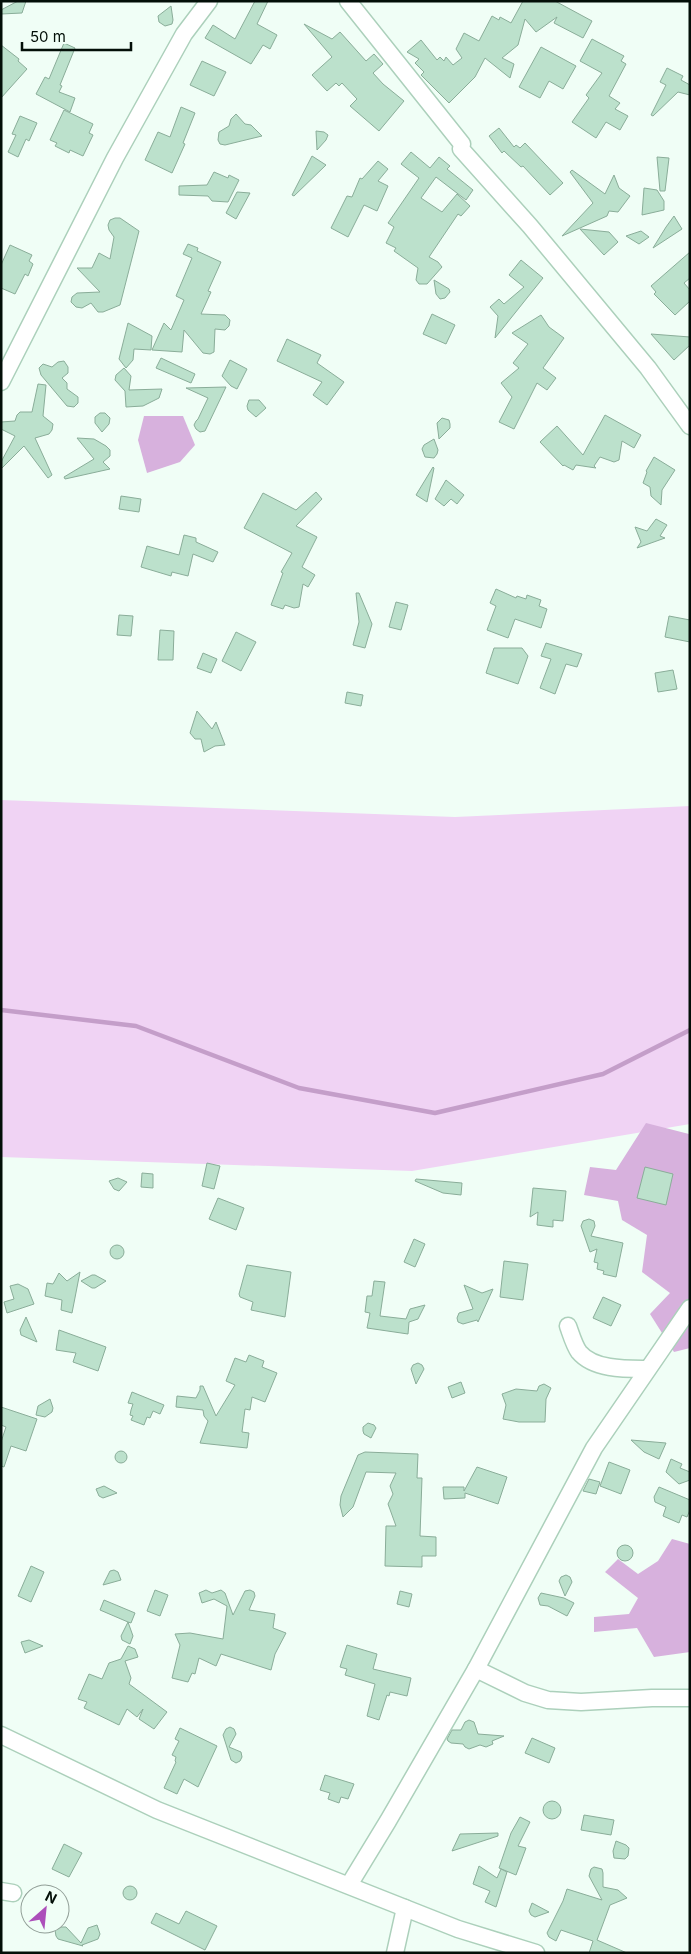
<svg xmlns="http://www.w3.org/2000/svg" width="691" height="1954" font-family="Inter,sans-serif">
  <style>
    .green { fill: #f0d3f4 }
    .forest { fill: #d7b1dd }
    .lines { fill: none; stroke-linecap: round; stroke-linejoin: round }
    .stream { stroke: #c49ec9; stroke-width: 4.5 }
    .building { fill: #bce1cc; stroke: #8aad99 }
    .street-casing { stroke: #acd0bb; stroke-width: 19 }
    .street { stroke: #fff; stroke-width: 16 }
  </style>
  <rect width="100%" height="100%" fill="#f0fef6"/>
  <path class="green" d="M 1,800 L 455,817 L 690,806 L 690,1124 L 412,1171 L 1,1157 Z"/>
  <g class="forest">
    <path d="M 144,416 L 183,416 L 195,445 L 180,462 L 147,473 L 138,440 Z"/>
    <path d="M 690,1104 L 690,1348 L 674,1352 L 650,1314 L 670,1293 L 642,1272 L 647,1235 L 622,1220 L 618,1201 L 584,1195 L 590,1167 L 616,1170 L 646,1123 L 689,1134 Z"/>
    <path d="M 672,1539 L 690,1544 L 690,1652 L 654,1657 L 637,1628 L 594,1632 L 594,1617 L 629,1614 L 638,1598 L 605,1572 L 618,1559 L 638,1574 L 658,1561 Z"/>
  </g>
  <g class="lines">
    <path class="stream" d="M 1,1010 L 136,1026 L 299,1088 L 435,1113 L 603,1074 L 690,1030"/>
  </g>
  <g class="building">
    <path d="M 18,1 L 26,1 L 22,13 L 1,14 L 1,10 Z"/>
    <path d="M 255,1 L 268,1 L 257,24 L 277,35 L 270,49 L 263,45 L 251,64 L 205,38 L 213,25 L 235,39 Z"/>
    <path d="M 523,1 L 555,1 L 592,21 L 583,38 L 554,23 L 557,17 L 536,32 L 525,19 L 518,45 L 502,58 L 514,64 L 510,78 L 485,58 L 475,77 L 449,103 L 421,75 L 424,72 L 415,63 L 419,59 L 407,52 L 421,40 L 437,60 L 440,57 L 444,61 L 446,57 L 453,65 L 462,58 L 456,49 L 464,33 L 479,41 L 492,16 L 499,20 L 500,17 L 511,23 Z"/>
    <path d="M 171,6 L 173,20 L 172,24 L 165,26 L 159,22 L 158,16 Z"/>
    <path d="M 304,24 L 332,39 L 340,32 L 366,61 L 374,54 L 383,64 L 373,73 L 383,84 L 404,101 L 379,131 L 350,106 L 357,99 L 342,83 L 339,86 L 336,83 L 327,91 L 312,75 L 332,57 Z"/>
    <path d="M 592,39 L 624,56 L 621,61 L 626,64 L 609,96 L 620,103 L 615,109 L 628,116 L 620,130 L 606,122 L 596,138 L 572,122 L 589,98 L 586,95 L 602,73 L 580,61 Z"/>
    <path d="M 64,43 L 75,48 L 60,85 L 62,86 L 59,92 L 75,98 L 70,112 L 36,94 L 45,77 L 49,79 Z"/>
    <path d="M 1,45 L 19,59 L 18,61 L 27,69 L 1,98 Z"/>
    <path d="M 541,47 L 576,66 L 563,89 L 549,81 L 540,98 L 519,87 Z"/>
    <path d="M 202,61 L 226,72 L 214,96 L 190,85 Z"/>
    <path d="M 667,68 L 683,76 L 681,80 L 690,85 L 690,95 L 678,92 L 653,116 L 651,115 L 666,85 L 660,82 Z"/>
    <path d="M 181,107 L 195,113 L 183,143 L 185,144 L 172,173 L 145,160 L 158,132 L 170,137 Z"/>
    <path d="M 64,110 L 93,124 L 89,133 L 93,135 L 83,156 L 70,150 L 69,153 L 55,146 L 57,143 L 50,140 Z"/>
    <path d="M 236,114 L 245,124 L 251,125 L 262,136 L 225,145 L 220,144 L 218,140 L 219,132 L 229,126 L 231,119 Z"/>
    <path d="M 20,116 L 37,123 L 29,141 L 26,139 L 18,157 L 8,152 L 16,135 L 12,134 Z"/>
    <path d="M 499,128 L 514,147 L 516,145 L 520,148 L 525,143 L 563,183 L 550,195 L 523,166 L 521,167 L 504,151 L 502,153 L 489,136 Z"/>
    <path d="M 316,131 L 324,132 L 328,135 L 326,140 L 317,150 Z"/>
    <path d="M 411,152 L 430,168 L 439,157 L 450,166 L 447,169 L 473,190 L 466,200 L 436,177 L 421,198 L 442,212 L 457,194 L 470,206 L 461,216 L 458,214 L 429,257 L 438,262 L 442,267 L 427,284 L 419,284 L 416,280 L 418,268 L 394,251 L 396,248 L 386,243 L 394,227 L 388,223 L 419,178 L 401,164 Z"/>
    <path d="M 312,156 L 326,165 L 294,196 L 292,195 Z"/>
    <path d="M 657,157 L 669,158 L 665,191 L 660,191 Z"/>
    <path d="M 378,161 L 388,169 L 378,181 L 388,186 L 377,211 L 364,205 L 348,237 L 331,228 L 347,196 L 352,197 L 360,178 L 362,179 Z"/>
    <path d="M 572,170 L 605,194 L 614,175 L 619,188 L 630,196 L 618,212 L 609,211 L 607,216 L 562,236 L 593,203 L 570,172 Z"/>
    <path d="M 214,172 L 228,178 L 229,175 L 239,180 L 228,202 L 212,201 L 208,196 L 179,195 L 179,186 L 207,185 Z"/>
    <path d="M 644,188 L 657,190 L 664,201 L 664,210 L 642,215 Z"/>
    <path d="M 237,192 L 250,193 L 236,219 L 226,213 Z"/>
    <path d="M 674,216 L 682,229 L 653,248 L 666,227 Z"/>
    <path d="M 115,218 L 120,218 L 139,231 L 120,305 L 103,312 L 98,312 L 91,303 L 82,308 L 76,307 L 71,302 L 72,297 L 77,293 L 100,292 L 77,268 L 92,268 L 99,253 L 110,259 L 114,237 L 109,230 L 108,225 L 110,220 Z"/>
    <path d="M 580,229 L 609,232 L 618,242 L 604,255 Z"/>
    <path d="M 641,231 L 649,237 L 639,244 L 626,236 Z"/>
    <path d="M 188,244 L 198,248 L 197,251 L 221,262 L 208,291 L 211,292 L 201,314 L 225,315 L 230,320 L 229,326 L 225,330 L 215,329 L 214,352 L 210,354 L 203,353 L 184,330 L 182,352 L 152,350 L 164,323 L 171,330 L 184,300 L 176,296 L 192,258 L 183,254 Z"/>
    <path d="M 10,245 L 32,255 L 29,261 L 33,264 L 28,276 L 25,274 L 15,294 L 1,288 L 1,265 Z"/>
    <path d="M 690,252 L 690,278 L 684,283 L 690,290 L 690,301 L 675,315 L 654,294 L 656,292 L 651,286 Z"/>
    <path d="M 521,260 L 543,278 L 495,338 L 498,316 L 490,307 L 499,299 L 504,304 L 524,287 L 509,275 Z"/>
    <path d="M 434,280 L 449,289 L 450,292 L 445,298 L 440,299 L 436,294 Z"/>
    <path d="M 432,314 L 455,325 L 446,344 L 423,334 Z"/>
    <path d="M 541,315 L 549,327 L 564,338 L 543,368 L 556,378 L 547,390 L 537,383 L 514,429 L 499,422 L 512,397 L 501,383 L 519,368 L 513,363 L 528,344 L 512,333 Z"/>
    <path d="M 128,323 L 152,336 L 151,350 L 134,349 L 133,360 L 126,368 L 119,359 Z"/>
    <path d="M 651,334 L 690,337 L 690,345 L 674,360 Z"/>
    <path d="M 287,339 L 321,355 L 317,363 L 344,382 L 327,405 L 313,395 L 322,382 L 277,361 Z"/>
    <path d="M 161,358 L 195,374 L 191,383 L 156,368 Z"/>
    <path d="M 230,360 L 247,369 L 237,389 L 231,386 L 222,376 Z"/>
    <path d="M 64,361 L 68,367 L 68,373 L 62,378 L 67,383 L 67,389 L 78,397 L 78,403 L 74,407 L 67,406 L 41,375 L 39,368 L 43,364 L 52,367 L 58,362 Z"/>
    <path d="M 124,368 L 131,376 L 129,390 L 162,389 L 159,398 L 143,406 L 126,407 L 125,391 L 115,380 L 116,375 Z"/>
    <path d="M 38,384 L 46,385 L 43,416 L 53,424 L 52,430 L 49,434 L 35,438 L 52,475 L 48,478 L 24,446 L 1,469 L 1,462 L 15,436 L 1,429 L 1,422 L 15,421 L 17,415 L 20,412 L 32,412 Z"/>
    <path d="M 226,387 L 205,431 L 200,432 L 196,429 L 194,425 L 196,421 L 198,419 L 208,398 L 186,388 Z"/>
    <path d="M 249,400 L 259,400 L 266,408 L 256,417 L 248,410 L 247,406 Z"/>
    <path d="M 100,413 L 105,413 L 110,418 L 109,424 L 102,432 L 95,423 L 95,417 Z"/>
    <path d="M 605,415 L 641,435 L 634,448 L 622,441 L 619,460 L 614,462 L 600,457 L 594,466 L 596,468 L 576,465 L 573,470 L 564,465 L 563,466 L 540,442 L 557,426 L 583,455 Z"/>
    <path d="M 442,418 L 449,420 L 450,424 L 450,428 L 439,439 L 437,423 Z"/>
    <path d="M 77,438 L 94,439 L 106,446 L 110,450 L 110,456 L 103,462 L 110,469 L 65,479 L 64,477 L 94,459 Z"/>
    <path d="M 434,439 L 438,450 L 437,454 L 434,458 L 425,457 L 422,449 L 424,445 Z"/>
    <path d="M 654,457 L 675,470 L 662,490 L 661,505 L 651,496 L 650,487 L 643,483 L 647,472 L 646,471 Z"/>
    <path d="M 433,467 L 434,468 L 427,502 L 416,495 Z"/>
    <path d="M 446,480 L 464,495 L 457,504 L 451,499 L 444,506 L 435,499 Z"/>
    <path d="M 316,492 L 322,499 L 296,526 L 317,537 L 302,567 L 315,575 L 308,587 L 303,584 L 299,607 L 294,608 L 285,605 L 283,609 L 271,605 L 283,573 L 281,572 L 292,553 L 244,528 L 263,493 L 296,510 Z"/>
    <path d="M 121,496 L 141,499 L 139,512 L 119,509 Z"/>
    <path d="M 656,519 L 667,525 L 660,536 L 665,538 L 637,548 L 641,542 L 635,527 L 647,531 Z"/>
    <path d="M 184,535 L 196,538 L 196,542 L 218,552 L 213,562 L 193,554 L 188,576 L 172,572 L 171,576 L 141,567 L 147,546 L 179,555 Z"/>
    <path d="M 496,589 L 516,598 L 517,596 L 526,599 L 527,595 L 541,600 L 539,606 L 547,609 L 541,628 L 515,619 L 508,638 L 487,630 L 496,606 L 490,603 Z"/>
    <path d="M 356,593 L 359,593 L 372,624 L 365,648 L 353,645 L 359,622 Z"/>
    <path d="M 396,602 L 408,605 L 401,630 L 389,627 Z"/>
    <path d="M 119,615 L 133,616 L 131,636 L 117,635 Z"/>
    <path d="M 669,616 L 690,620 L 690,642 L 665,637 Z"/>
    <path d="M 160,630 L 174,631 L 173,660 L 158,660 Z"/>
    <path d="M 236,632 L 256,642 L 241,671 L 222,661 Z"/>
    <path d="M 546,643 L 582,654 L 577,667 L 566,664 L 555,694 L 540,688 L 551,659 L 541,656 Z"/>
    <path d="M 494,648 L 522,648 L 528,656 L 518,684 L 486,673 Z"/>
    <path d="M 203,653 L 217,659 L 211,673 L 197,668 Z"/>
    <path d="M 673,670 L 677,689 L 658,692 L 655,673 Z"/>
    <path d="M 347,692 L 363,695 L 361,706 L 345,703 Z"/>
    <path d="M 197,711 L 212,729 L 216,722 L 225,745 L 215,746 L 204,752 L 201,739 L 195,739 L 190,733 Z"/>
    <path d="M 207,1163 L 220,1166 L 214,1189 L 202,1186 Z"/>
    <path d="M 645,1167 L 673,1174 L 666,1205 L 637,1198 Z"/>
    <path d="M 142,1173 L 153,1174 L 153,1188 L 141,1187 Z"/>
    <path d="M 118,1178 L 127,1182 L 119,1191 L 114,1189 L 109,1181 Z"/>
    <path d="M 416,1179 L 462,1183 L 461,1195 L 443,1193 L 415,1181 Z"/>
    <path d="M 533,1188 L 566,1191 L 563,1221 L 553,1220 L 553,1227 L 537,1225 L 538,1212 L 530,1217 Z"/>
    <path d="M 218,1198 L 244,1208 L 236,1230 L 209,1219 Z"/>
    <path d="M 589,1219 L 594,1221 L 595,1226 L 591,1236 L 623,1243 L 616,1277 L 603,1274 L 604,1271 L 597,1269 L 598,1263 L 594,1262 L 597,1249 L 590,1252 L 581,1226 L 583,1221 Z"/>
    <path d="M 414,1239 L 425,1244 L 415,1267 L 404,1262 Z"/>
    <circle cx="117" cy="1252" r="7"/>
    <path d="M 504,1261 L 528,1264 L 523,1300 L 500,1297 Z"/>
    <path d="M 247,1265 L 291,1272 L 285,1317 L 251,1310 L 253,1302 L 240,1297 L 239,1294 Z"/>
    <path d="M 80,1272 L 72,1313 L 61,1310 L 62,1300 L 45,1296 L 47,1283 L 53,1284 L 59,1273 L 67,1281 Z"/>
    <path d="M 92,1275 L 95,1275 L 106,1281 L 95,1288 L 92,1288 L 81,1281 Z"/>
    <path d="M 374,1281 L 385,1282 L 380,1316 L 406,1319 L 410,1309 L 425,1305 L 418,1319 L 409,1322 L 408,1334 L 367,1328 L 370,1313 L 365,1312 L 367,1296 L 372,1296 Z"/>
    <path d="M 18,1284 L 28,1289 L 34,1304 L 7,1313 L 4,1302 L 14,1299 L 10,1286 Z"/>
    <path d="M 464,1285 L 482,1293 L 493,1289 L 478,1322 L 477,1320 L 463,1324 L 458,1322 L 457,1318 L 459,1313 L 473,1309 Z"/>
    <path d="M 603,1297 L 621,1305 L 611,1326 L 593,1318 Z"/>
    <path d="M 26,1317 L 37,1342 L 21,1335 L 20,1330 Z"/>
    <path d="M 59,1330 L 106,1347 L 98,1371 L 73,1362 L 76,1353 L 56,1350 Z"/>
    <path d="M 249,1355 L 264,1361 L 262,1367 L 277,1373 L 265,1402 L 252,1397 L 250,1410 L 245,1409 L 242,1432 L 249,1433 L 247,1448 L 200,1443 L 208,1421 L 204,1416 L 203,1410 L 176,1407 L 177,1396 L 196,1398 L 200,1390 L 200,1386 L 203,1386 L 216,1416 L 235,1385 L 226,1381 L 235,1358 L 246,1362 Z"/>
    <path d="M 418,1363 L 422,1365 L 424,1369 L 416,1384 L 411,1369 L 413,1365 Z"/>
    <path d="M 461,1382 L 465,1393 L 452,1398 L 448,1387 Z"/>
    <path d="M 544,1384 L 551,1388 L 546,1399 L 545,1422 L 519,1422 L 503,1419 L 506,1405 L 502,1394 L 516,1389 L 537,1391 L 539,1386 Z"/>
    <path d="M 132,1392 L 164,1405 L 160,1414 L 153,1411 L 150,1418 L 147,1417 L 144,1425 L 131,1420 L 133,1416 L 130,1415 L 131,1410 L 133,1404 L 128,1403 Z"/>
    <path d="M 50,1399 L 53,1408 L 52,1412 L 45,1417 L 36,1415 L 38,1406 Z"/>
    <path d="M 1,1407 L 37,1419 L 26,1451 L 11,1446 L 4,1467 L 1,1466 L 1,1442 L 6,1427 L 1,1425 Z"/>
    <path d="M 368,1423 L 374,1425 L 376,1428 L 371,1438 L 364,1434 L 363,1431 L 363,1427 Z"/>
    <path d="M 631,1440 L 666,1443 L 659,1459 L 644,1452 Z"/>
    <circle cx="121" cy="1457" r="6"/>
    <path d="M 365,1452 L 418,1454 L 417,1478 L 422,1478 L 420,1536 L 436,1537 L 436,1556 L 422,1556 L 422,1567 L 385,1566 L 386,1526 L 396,1526 L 388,1504 L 393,1494 L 390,1486 L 396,1473 L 366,1472 L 353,1507 L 343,1517 L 340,1505 L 341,1496 L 358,1455 Z"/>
    <path d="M 671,1459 L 682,1464 L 680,1468 L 690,1472 L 690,1480 L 679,1484 L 666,1472 Z"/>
    <path d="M 609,1462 L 630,1470 L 621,1494 L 600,1486 Z"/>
    <path d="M 477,1467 L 507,1477 L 498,1504 L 465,1493 L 465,1498 L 444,1499 L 443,1487 L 464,1487 L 464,1491 Z"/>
    <path d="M 589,1479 L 600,1482 L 596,1494 L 583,1491 Z"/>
    <path d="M 104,1486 L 117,1493 L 103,1498 L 99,1496 L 96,1489 Z"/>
    <path d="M 659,1487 L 690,1500 L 690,1510 L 687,1517 L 682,1515 L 679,1523 L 663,1516 L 666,1507 L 655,1502 L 654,1497 Z"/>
    <circle cx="625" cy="1553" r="8"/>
    <path d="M 31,1566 L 44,1572 L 31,1602 L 18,1596 Z"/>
    <path d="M 114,1570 L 118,1572 L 121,1580 L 103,1585 L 110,1571 Z"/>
    <path d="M 566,1575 L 570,1577 L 572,1582 L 565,1596 L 559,1581 L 561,1577 Z"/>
    <path d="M 155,1590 L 168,1595 L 160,1616 L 147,1611 Z"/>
    <path d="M 206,1590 L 212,1593 L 221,1590 L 225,1593 L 233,1615 L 245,1591 L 250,1590 L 254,1592 L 255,1596 L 249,1610 L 275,1614 L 273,1628 L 286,1633 L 275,1654 L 271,1670 L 221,1654 L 216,1666 L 199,1658 L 195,1674 L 192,1673 L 188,1682 L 172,1678 L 180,1645 L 175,1634 L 190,1633 L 223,1639 L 227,1606 L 214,1599 L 202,1603 L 199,1593 Z"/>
    <path d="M 400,1591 L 412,1594 L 409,1607 L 397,1604 Z"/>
    <path d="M 541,1593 L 564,1598 L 574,1603 L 567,1616 L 548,1606 L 540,1605 L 538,1598 Z"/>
    <path d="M 104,1600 L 135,1613 L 131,1623 L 128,1622 L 133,1636 L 130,1644 L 122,1640 L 121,1636 L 128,1622 L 100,1610 Z"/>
    <path d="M 29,1640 L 43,1646 L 25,1653 L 21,1642 Z"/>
    <path d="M 347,1645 L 377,1654 L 373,1669 L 411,1678 L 407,1696 L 390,1692 L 389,1696 L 387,1695 L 379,1720 L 367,1716 L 375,1684 L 345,1675 L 347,1669 L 340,1667 Z"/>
    <path d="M 128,1646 L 135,1649 L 138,1657 L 125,1661 L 131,1678 L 129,1684 L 167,1712 L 154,1729 L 139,1719 L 143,1709 L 137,1717 L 127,1709 L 119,1725 L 84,1708 L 87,1702 L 78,1699 L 89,1674 L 102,1679 L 109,1663 L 121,1659 Z"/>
    <path d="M 469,1720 L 474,1722 L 478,1734 L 504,1736 L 492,1741 L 493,1744 L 486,1747 L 480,1745 L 469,1749 L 465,1747 L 463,1744 L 451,1743 L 448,1741 L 447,1739 L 452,1730 L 461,1730 L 465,1722 Z"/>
    <path d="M 230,1727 L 234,1729 L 236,1734 L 229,1747 L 241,1752 L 242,1757 L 240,1761 L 236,1763 L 231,1760 L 223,1735 L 226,1729 Z"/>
    <path d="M 180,1728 L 217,1746 L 198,1787 L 184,1779 L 177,1794 L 164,1788 L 176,1762 L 175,1761 L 176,1757 L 172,1755 L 179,1741 L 175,1739 Z"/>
    <path d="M 532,1738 L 555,1748 L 549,1763 L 525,1753 Z"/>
    <path d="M 325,1775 L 354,1784 L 348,1799 L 341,1797 L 339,1803 L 328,1799 L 330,1793 L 320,1790 Z"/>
    <circle cx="552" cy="1810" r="9"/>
    <path d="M 584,1815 L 614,1820 L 611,1835 L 581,1830 Z"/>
    <path d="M 520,1817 L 530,1822 L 518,1846 L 526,1848 L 516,1875 L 499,1868 L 511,1833 Z"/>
    <path d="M 498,1833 L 498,1836 L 452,1851 L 460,1834 Z"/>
    <path d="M 616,1841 L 626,1845 L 629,1848 L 628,1856 L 625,1859 L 614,1858 L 613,1851 Z"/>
    <path d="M 64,1844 L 82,1853 L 69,1877 L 52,1869 Z"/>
    <path d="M 479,1866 L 497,1878 L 501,1869 L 507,1872 L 496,1907 L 485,1902 L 490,1891 L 473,1884 Z"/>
    <path d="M 594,1867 L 602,1869 L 603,1873 L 603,1887 L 618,1890 L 627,1898 L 610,1905 L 597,1940 L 627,1953 L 589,1953 L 593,1941 L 561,1930 L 556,1941 L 549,1937 L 547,1933 L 563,1901 L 567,1889 L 602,1900 L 589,1876 L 591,1869 Z"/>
    <circle cx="130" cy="1893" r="7"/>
    <path d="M 532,1903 L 549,1912 L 535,1917 L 531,1915 L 529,1911 Z"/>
    <path d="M 186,1911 L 217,1926 L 205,1950 L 151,1923 L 156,1913 L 179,1924 Z"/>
    <path d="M 97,1925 L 100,1934 L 98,1939 L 82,1945 L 83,1946 L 58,1939 L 56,1936 L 55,1930 L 59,1927 L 66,1927 L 81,1943 L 88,1928 Z"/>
  </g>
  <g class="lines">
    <g class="street-casing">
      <g id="street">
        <path d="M 348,1 L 462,144 L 461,149 L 530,226 L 648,368 L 690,426"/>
        <path d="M 1,382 L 115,158 L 184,34 L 209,1"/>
        <path d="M 568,1326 C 571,1334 574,1345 579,1352 C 594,1370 627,1369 647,1369"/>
        <path d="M 476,1669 L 525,1693 L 548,1700 L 581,1702 L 652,1698 L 690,1698"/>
        <path d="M 1,1735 L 157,1810 L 458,1929 L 536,1953"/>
        <path d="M 349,1885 L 388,1821 L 476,1669 L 594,1448 L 690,1308"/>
        <path d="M 1,1891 L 13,1893"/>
        <path d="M 395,1953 L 405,1908"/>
      </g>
    </g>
    <use href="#street" class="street"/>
  </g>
  <rect width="691" height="1954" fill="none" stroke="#030f08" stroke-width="5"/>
  <g transform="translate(45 1909) rotate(27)"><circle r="24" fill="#f0fef6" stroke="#919e97"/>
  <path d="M0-4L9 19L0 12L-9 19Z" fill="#ac4fba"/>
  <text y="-8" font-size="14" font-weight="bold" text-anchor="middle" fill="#030f08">N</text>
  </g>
  <path d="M22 42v8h109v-8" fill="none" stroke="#030f08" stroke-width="2.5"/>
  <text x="30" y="42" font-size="15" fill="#030f08" stroke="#f0fef6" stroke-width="4" paint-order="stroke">50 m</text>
</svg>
